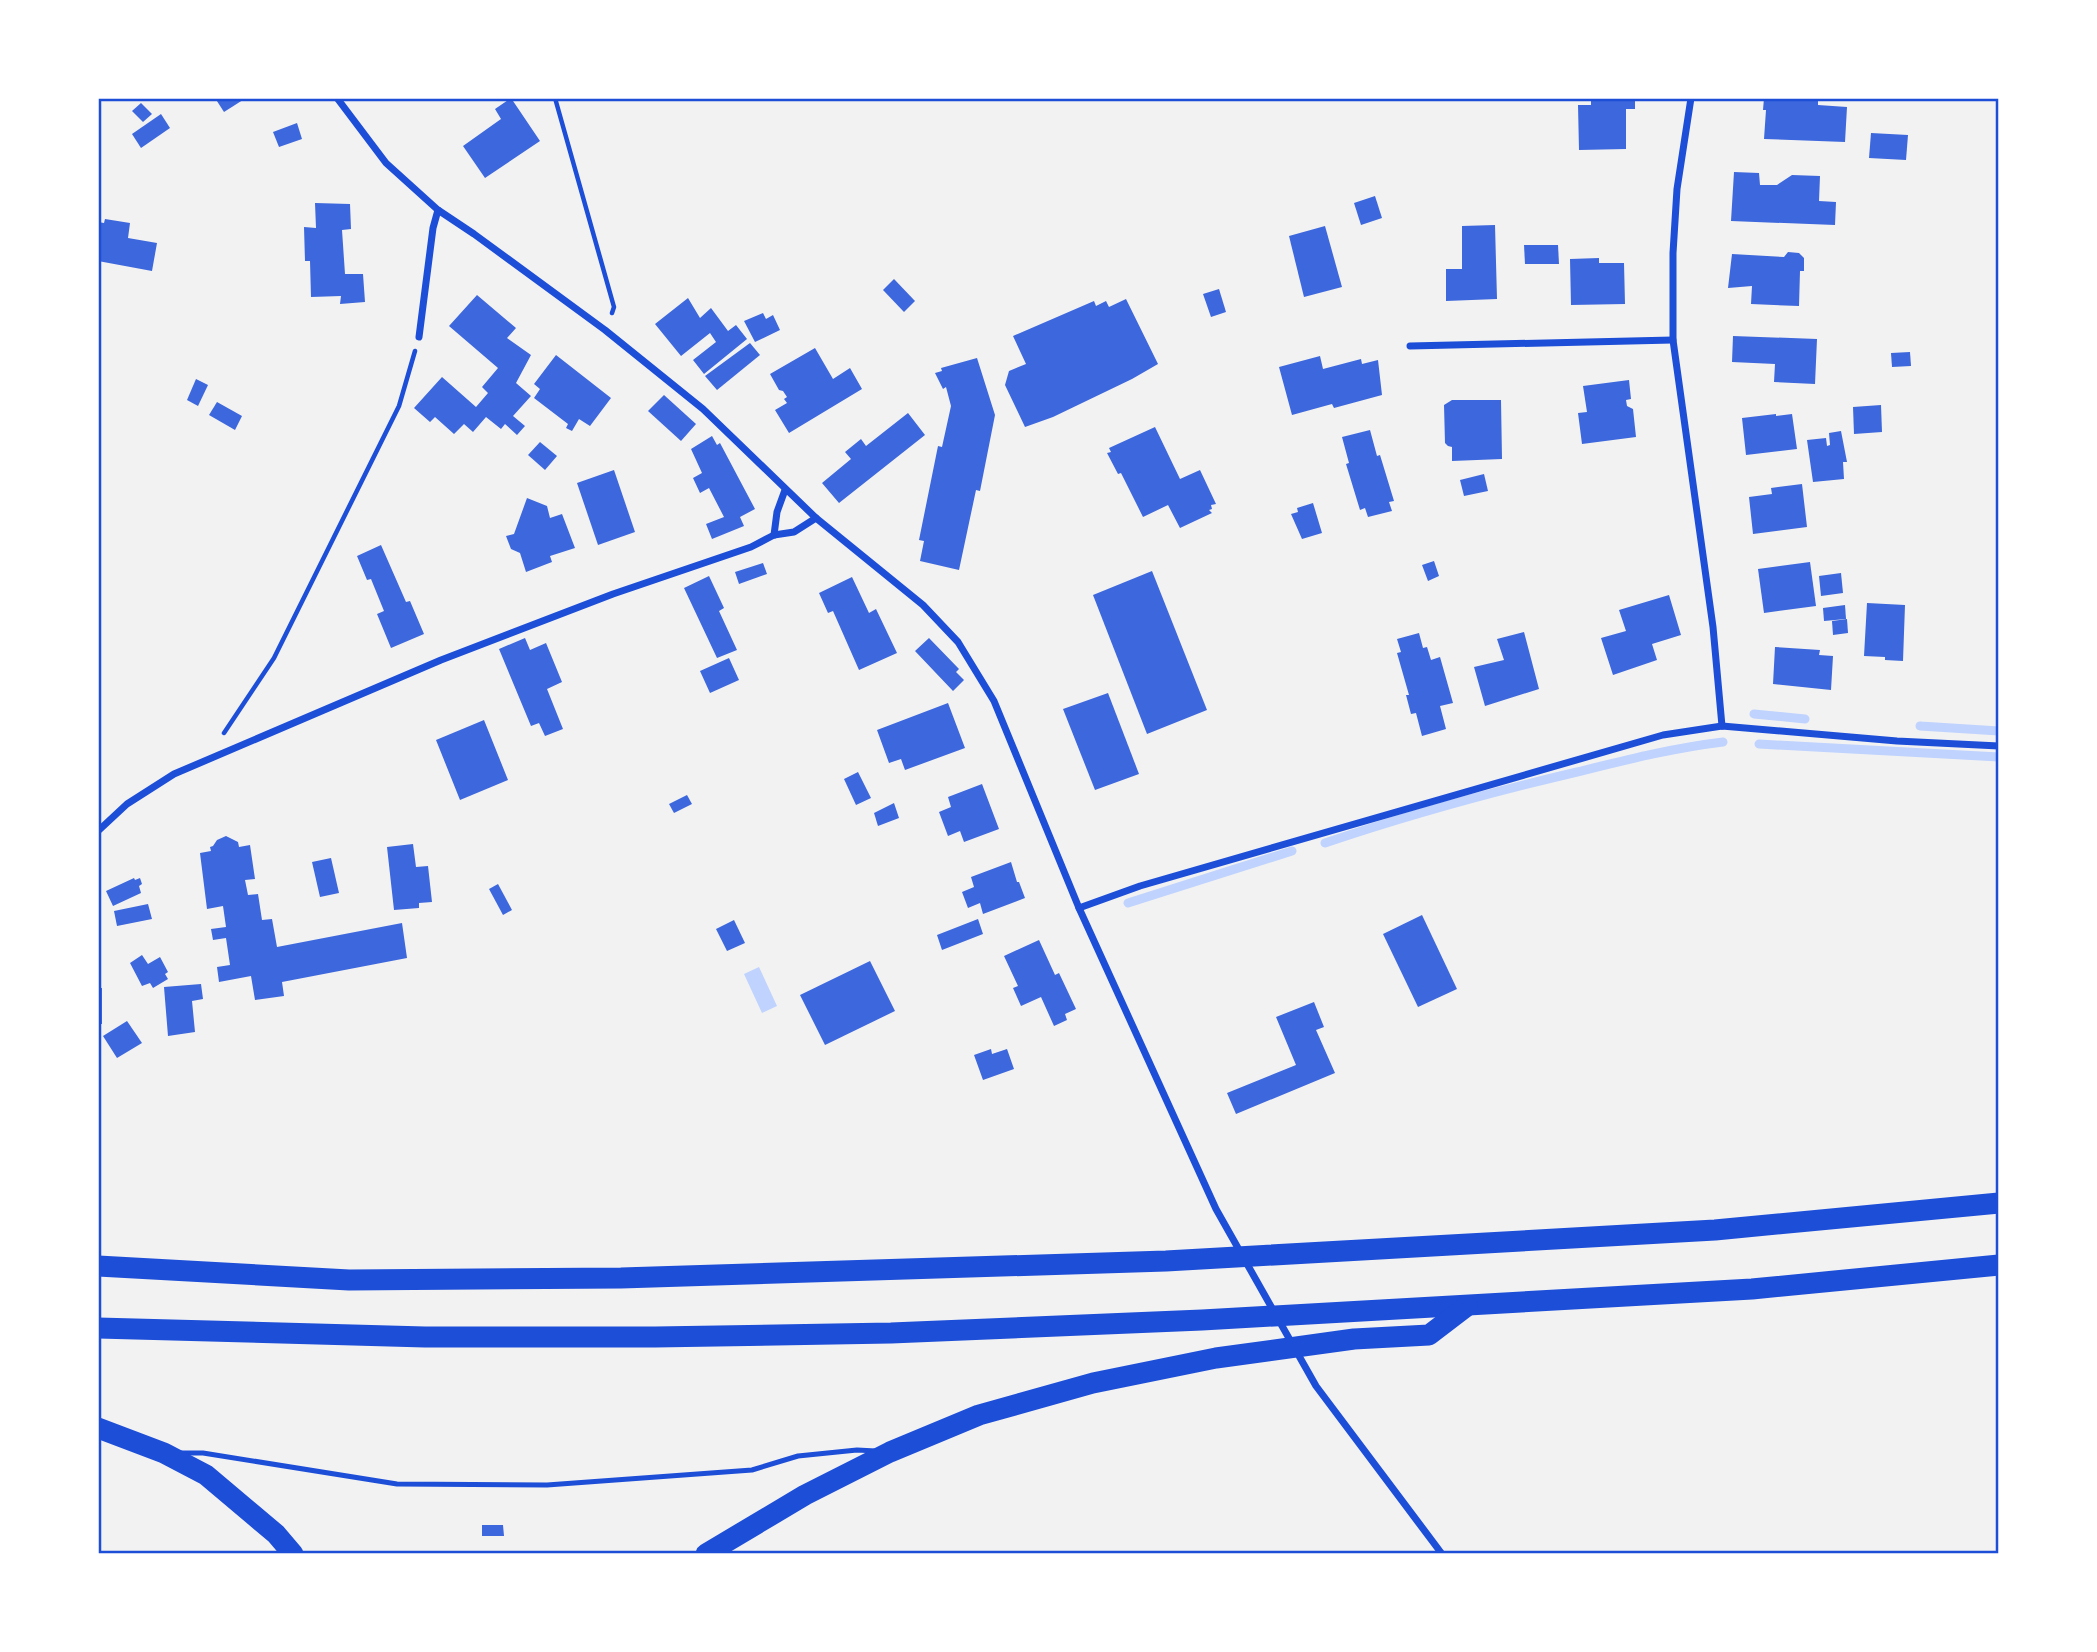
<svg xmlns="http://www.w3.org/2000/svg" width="2097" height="1652" font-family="'Space Grotesk',sans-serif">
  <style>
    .water { fill: #bfd3fe }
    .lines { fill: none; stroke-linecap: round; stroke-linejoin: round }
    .stream { stroke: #bfd3fe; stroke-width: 9 }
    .building { fill: #3d67dc }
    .path { stroke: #1d4ed8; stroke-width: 4.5 }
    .service { stroke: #1d4ed8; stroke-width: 5 }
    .minor { stroke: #1d4ed8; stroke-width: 7 }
    .motorway { stroke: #1d4ed8; stroke-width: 21 }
    .neatline { fill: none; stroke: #1d4ed8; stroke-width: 2.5 }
  </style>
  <rect width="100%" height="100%" fill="#f2f2f2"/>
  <path class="water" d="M 759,967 L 777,1006 L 762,1013 L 744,974 Z"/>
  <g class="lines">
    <g class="stream">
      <path d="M 1754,714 L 1805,719"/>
      <path d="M 1920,726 L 1999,731"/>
      <path d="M 1759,744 L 1999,757"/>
      <path d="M 1325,843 C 1408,815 1492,792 1577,772 C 1626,760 1673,748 1723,742"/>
      <path d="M 1128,903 L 1292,851"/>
    </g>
  </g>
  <g class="building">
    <path d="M 215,98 L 246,98 L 224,112 Z"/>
    <path d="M 511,98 L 540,141 L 485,178 L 463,146 L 501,119 L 495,109 Z"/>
    <path d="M 1591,98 L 1635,98 L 1635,109 L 1626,109 L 1626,149 L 1579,150 L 1578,105 L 1591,105 Z"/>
    <path d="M 1764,98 L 1818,98 L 1818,105 L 1847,107 L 1845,142 L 1764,139 L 1766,110 L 1763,110 Z"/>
    <path d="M 141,103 L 152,114 L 143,122 L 132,111 Z"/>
    <path d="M 161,114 L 170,128 L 141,148 L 132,134 Z"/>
    <path d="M 297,123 L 302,139 L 279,147 L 273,132 Z"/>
    <path d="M 1871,133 L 1908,135 L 1906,160 L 1869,158 Z"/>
    <path d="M 1734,172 L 1759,173 L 1760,185 L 1777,185 L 1792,175 L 1820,176 L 1819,201 L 1836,202 L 1835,225 L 1731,221 Z"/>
    <path d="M 1375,196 L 1382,218 L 1361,225 L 1354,203 Z"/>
    <path d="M 315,203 L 350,204 L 351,229 L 342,230 L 345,274 L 363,274 L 365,302 L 340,304 L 341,296 L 311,297 L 310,261 L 305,261 L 304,227 L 316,228 Z"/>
    <path d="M 105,219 L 130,223 L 128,238 L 157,243 L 152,271 L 98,261 L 98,222 L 104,223 Z"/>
    <path d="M 1495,225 L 1497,299 L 1446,301 L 1446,269 L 1462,269 L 1462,226 Z"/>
    <path d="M 1325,226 L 1342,287 L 1304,297 L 1289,236 Z"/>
    <path d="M 1524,245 L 1558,245 L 1559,264 L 1525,264 Z"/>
    <path d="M 1788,252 L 1799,253 L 1804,258 L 1804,271 L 1800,271 L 1799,306 L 1751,304 L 1752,286 L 1728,288 L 1732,254 L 1784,257 Z"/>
    <path d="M 1599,258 L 1599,263 L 1624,263 L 1625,304 L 1571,305 L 1570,259 Z"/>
    <path d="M 894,279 L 915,301 L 904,312 L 883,290 Z"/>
    <path d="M 1219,289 L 1226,312 L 1211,317 L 1203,294 Z"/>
    <path d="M 477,295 L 516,328 L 507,338 L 531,355 L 516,383 L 531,396 L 513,416 L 525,426 L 517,435 L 505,424 L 501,429 L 486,417 L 473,432 L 464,424 L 454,434 L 435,417 L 430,422 L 414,408 L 442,377 L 476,407 L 488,393 L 482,387 L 498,368 L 449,326 Z"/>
    <path d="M 688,298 L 700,318 L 711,308 L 728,331 L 736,325 L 747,339 L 704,374 L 693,360 L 716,342 L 710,333 L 681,356 L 655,324 Z"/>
    <path d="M 1126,299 L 1158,364 L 1132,379 L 1053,417 L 1025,427 L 1005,385 L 1009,371 L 1026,364 L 1013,336 L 1094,301 L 1096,306 L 1106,301 L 1109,307 Z"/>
    <path d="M 763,313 L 766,319 L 773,315 L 780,330 L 755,342 L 744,321 Z"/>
    <path d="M 1733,336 L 1817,339 L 1815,384 L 1774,382 L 1775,364 L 1732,362 Z"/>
    <path d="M 750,343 L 760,355 L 717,390 L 705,376 Z"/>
    <path d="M 815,348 L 833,379 L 850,368 L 862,389 L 789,433 L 775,410 L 787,403 L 784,399 L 787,397 L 783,391 L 779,390 L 770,374 Z"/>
    <path d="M 1910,352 L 1911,366 L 1892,367 L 1891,353 Z"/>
    <path d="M 556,355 L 611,398 L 590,426 L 579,419 L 572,431 L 566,428 L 568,424 L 534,398 L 540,389 L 534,384 Z"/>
    <path d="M 1320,356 L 1323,369 L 1361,359 L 1362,364 L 1378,360 L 1382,395 L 1334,408 L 1332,404 L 1292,415 L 1279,367 Z"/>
    <path d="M 977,358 L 995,415 L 980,491 L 976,490 L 959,570 L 920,561 L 924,541 L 919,540 L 938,446 L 942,447 L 951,406 L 946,387 L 943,389 L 935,373 L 942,371 L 941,368 Z"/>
    <path d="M 196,379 L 208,385 L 198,406 L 187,400 Z"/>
    <path d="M 1629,380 L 1631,399 L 1626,400 L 1627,406 L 1633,409 L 1636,437 L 1582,444 L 1578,413 L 1587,412 L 1583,386 Z"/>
    <path d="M 664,395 L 696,424 L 681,441 L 648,411 Z"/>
    <path d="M 1452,400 L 1501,400 L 1502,459 L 1452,461 L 1452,447 L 1448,446 L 1445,443 L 1444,405 Z"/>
    <path d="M 217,402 L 242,416 L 235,430 L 209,415 Z"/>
    <path d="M 1881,405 L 1882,432 L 1854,434 L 1853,407 Z"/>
    <path d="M 908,413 L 925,435 L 839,503 L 822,483 L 851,459 L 845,452 L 861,439 L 866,446 Z"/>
    <path d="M 1776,414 L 1776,416 L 1792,414 L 1797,449 L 1746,455 L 1742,418 Z"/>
    <path d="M 1155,427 L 1180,479 L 1200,470 L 1216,504 L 1211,505 L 1212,509 L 1209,510 L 1212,513 L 1180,528 L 1168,505 L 1143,517 L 1121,473 L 1118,474 L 1107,453 L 1111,452 L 1109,448 Z"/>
    <path d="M 1370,430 L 1377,456 L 1380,455 L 1394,501 L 1389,502 L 1392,511 L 1368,517 L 1365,508 L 1360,510 L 1346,464 L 1349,463 L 1342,437 Z"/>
    <path d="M 1841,431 L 1847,462 L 1843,462 L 1844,479 L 1813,482 L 1807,440 L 1826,438 L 1827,446 L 1830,445 L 1829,433 Z"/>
    <path d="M 712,436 L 717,445 L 720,443 L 755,509 L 740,517 L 744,526 L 712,539 L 706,524 L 724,517 L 709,488 L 700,493 L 693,478 L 702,473 L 691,449 Z"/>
    <path d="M 540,442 L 557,456 L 545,470 L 528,455 Z"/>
    <path d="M 614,470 L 635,532 L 598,545 L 577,483 Z"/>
    <path d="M 1484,474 L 1488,491 L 1464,496 L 1460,480 Z"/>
    <path d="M 1802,484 L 1807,527 L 1753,534 L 1749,497 L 1772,494 L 1771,488 Z"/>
    <path d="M 527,498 L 547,506 L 550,518 L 562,514 L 575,548 L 550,556 L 552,562 L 526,572 L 520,553 L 511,549 L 506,536 L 514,534 Z"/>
    <path d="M 1313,503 L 1322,533 L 1302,539 L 1291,514 L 1298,512 L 1297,508 Z"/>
    <path d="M 381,545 L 406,602 L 410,601 L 424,634 L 391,648 L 377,614 L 384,611 L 371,579 L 367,580 L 357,556 Z"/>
    <path d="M 1434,561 L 1439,576 L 1428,581 L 1422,565 Z"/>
    <path d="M 1810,562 L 1816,606 L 1764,613 L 1758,569 Z"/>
    <path d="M 763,563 L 767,574 L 739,584 L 735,572 Z"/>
    <path d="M 1152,571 L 1207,710 L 1147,734 L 1093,595 Z"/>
    <path d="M 1841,573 L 1843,593 L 1821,596 L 1819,576 Z"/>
    <path d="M 709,576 L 724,608 L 719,611 L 737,650 L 717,658 L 684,588 Z"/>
    <path d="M 852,577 L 869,613 L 876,609 L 897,653 L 859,670 L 833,611 L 828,613 L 819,593 Z"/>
    <path d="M 1669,595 L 1681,635 L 1652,644 L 1657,660 L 1613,675 L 1601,638 L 1626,631 L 1619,610 Z"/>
    <path d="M 1867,603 L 1905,605 L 1903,661 L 1885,660 L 1885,657 L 1864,656 Z"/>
    <path d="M 1845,605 L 1846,619 L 1824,621 L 1823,608 Z"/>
    <path d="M 1847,619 L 1848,633 L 1833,635 L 1832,621 Z"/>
    <path d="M 1524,632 L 1539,689 L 1485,706 L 1474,667 L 1504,660 L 1497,639 Z"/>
    <path d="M 1419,633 L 1423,648 L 1427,647 L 1431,660 L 1440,657 L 1453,703 L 1440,706 L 1446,729 L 1422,736 L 1416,713 L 1411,714 L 1406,695 L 1409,695 L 1397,653 L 1401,652 L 1397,639 Z"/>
    <path d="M 525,638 L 530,650 L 546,643 L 562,682 L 547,689 L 563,729 L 545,736 L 539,723 L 531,726 L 499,649 Z"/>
    <path d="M 929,638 L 959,669 L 956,672 L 964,680 L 953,691 L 915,651 Z"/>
    <path d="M 1775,647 L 1820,650 L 1819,655 L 1833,656 L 1831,690 L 1773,684 Z"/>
    <path d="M 729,658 L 739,680 L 710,693 L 700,671 Z"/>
    <path d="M 1108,693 L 1139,774 L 1095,790 L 1063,709 Z"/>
    <path d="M 948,703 L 965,748 L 905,770 L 901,759 L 889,763 L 877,730 Z"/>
    <path d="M 484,720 L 508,780 L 460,800 L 436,740 Z"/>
    <path d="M 858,772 L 871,798 L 856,805 L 844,779 Z"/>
    <path d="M 982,784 L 999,829 L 964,842 L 960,831 L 948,836 L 939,812 L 951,807 L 948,797 Z"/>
    <path d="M 687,795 L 692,804 L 674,813 L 669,804 Z"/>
    <path d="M 894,803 L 899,818 L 878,826 L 874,813 Z"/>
    <path d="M 226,836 L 238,842 L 239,847 L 250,845 L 255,879 L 245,880 L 248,895 L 258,894 L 262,920 L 272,919 L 277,947 L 402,923 L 407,958 L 282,982 L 284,996 L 255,1000 L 251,976 L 219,982 L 217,967 L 230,965 L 226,938 L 213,940 L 211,929 L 226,927 L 223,906 L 207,909 L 200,853 L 211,851 L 210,847 L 213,846 L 217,840 Z"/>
    <path d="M 413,844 L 416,867 L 428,866 L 432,902 L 419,903 L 419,908 L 394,910 L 387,847 Z"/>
    <path d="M 331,858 L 339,893 L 320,897 L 312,862 Z"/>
    <path d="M 1011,862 L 1017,882 L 1019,882 L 1025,898 L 983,914 L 980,903 L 968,908 L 962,892 L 974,887 L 971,877 Z"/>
    <path d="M 134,878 L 135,880 L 140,878 L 142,884 L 139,886 L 141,893 L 113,906 L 106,891 Z"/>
    <path d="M 498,884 L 512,910 L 503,915 L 489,889 Z"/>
    <path d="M 148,904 L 152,919 L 117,926 L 114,911 Z"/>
    <path d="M 1422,915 L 1457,989 L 1418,1007 L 1383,934 Z"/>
    <path d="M 978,919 L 983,934 L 942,950 L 937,935 Z"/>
    <path d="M 734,920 L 745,943 L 727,951 L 716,929 Z"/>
    <path d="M 1039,940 L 1055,975 L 1059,973 L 1076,1009 L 1065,1014 L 1067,1020 L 1054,1026 L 1041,997 L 1021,1006 L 1013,988 L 1018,986 L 1004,956 Z"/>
    <path d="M 142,955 L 148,964 L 160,957 L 168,972 L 165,974 L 168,979 L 153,988 L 150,983 L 142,986 L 130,963 Z"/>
    <path d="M 870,961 L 895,1011 L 825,1045 L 800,995 Z"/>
    <path d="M 201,984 L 203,999 L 192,1001 L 195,1032 L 168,1036 L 164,987 Z"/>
    <rect x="98" y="988" width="4" height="36"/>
    <path d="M 1314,1002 L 1324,1027 L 1316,1030 L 1335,1073 L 1236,1114 L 1227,1093 L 1296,1065 L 1276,1017 Z"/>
    <path d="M 127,1021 L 142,1043 L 117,1058 L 103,1036 Z"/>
    <path d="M 991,1049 L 992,1054 L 1007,1049 L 1014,1069 L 983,1080 L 974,1055 Z"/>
    <path d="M 482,1525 L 503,1525 L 504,1536 L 482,1536 Z"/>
  </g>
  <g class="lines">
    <g class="path">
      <path d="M 555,98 L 614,307 L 612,313"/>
      <path d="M 224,733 L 274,658 L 399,406 L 415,351"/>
    </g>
    <path class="service" d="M 181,1453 L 203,1453 L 397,1484 L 547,1485 L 752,1470 L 798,1456 L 857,1450 L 876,1451"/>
    <g class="minor">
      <path d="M 337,98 L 386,163 L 438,210 L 474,234 L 605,330 L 703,409 L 816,518 L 923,605 L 958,642 L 994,701 L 1079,908 L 1216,1209 L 1316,1386 L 1442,1554"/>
      <path d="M 1691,98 L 1677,189 L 1673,253 L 1673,340 L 1713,627 L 1722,726"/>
      <path d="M 419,337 L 433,228 L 438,210"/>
      <path d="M 1410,346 L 1673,340"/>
      <path d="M 774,535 L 777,512 L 785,490"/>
      <path d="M 98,831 L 127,804 L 174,774 L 441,660 L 613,594 L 751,547 L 774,535 L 794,532 L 816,518"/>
      <path d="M 1079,908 L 1140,886 L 1663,735 L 1722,726 L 1897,741 L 1999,746"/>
    </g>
    <g class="motorway">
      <path d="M 98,1266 L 349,1280 L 621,1278 L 1166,1261 L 1715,1230 L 1999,1203"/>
      <path d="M 98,1328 L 425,1337 L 655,1337 L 891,1333 L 1202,1320 L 1752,1289 L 1999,1265"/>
      <path d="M 98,1428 L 164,1453 L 206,1475 L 276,1534 L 293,1554"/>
      <path d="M 706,1554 L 805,1495 L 890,1452 L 979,1415 L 1093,1383 L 1216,1358 L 1354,1339 L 1429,1335 L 1467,1306"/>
    </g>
  </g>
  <rect width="2097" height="1652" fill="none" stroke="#ffffff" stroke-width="200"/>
  <rect x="100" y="100" width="1897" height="1452" class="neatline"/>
</svg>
